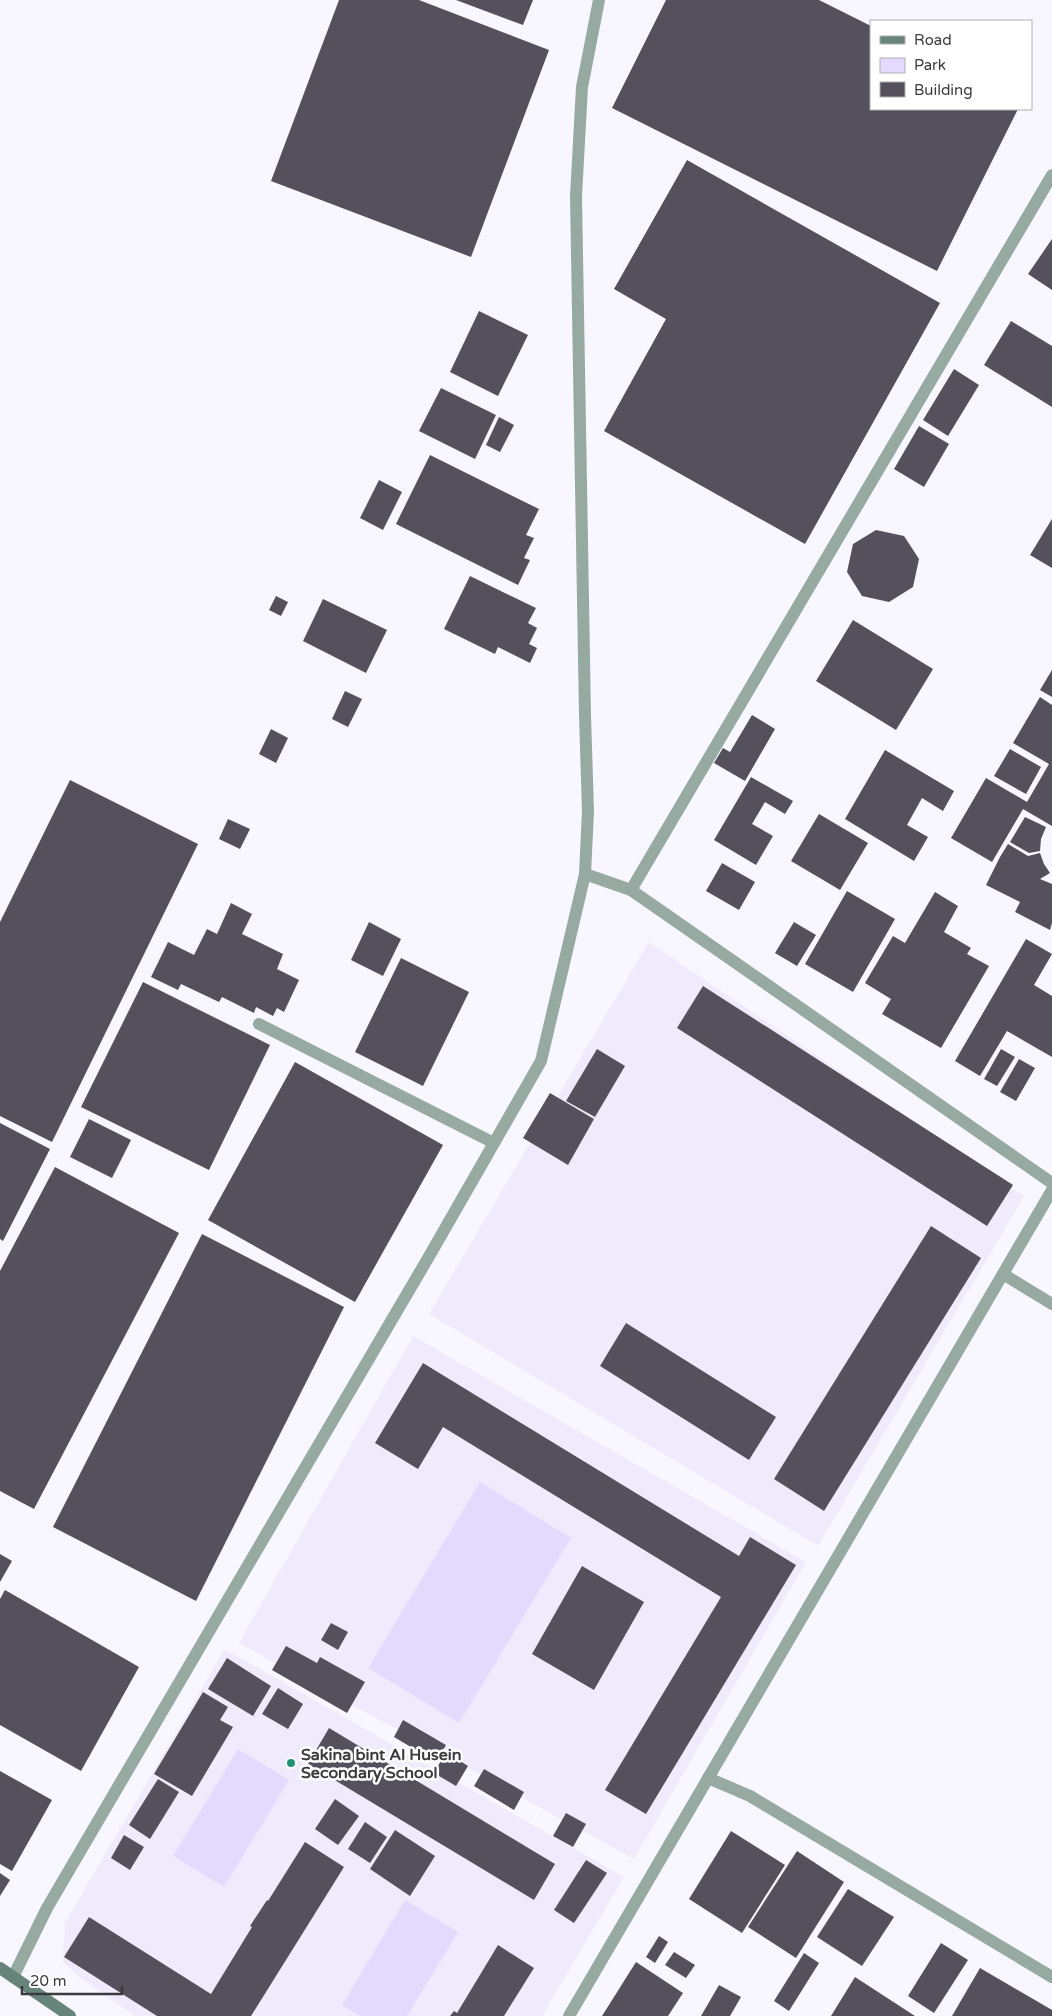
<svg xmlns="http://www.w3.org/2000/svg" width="1052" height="2016" font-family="'Varela Round',sans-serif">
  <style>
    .built { fill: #f0ebfc }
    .green { fill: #e4dafe }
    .building { fill: #54515c }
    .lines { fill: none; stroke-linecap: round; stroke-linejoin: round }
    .service { stroke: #96aaa2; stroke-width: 12 }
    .minor { stroke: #96aaa2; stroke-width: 12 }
    .tertiary { stroke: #96aaa2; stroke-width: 12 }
    .secondary { stroke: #67847a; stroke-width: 12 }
    .poi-dot { fill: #1f9376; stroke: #fff; stroke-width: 2 }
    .labels { text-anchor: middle; stroke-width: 5; stroke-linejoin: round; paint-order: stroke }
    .poi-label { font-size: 16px; font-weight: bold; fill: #3b3a3f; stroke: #fff; text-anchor: start }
  </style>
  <rect width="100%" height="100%" fill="#f8f6fe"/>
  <g class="built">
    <path d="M 649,942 L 1024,1196 L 818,1546 L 429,1314 Z"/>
    <path d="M 413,1336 L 806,1562 L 634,1859 L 239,1643 Z"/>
    <path d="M 225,1649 L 624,1877 L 542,2016 L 135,2016 L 80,1978 L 63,1962 L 65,1923 Z"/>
  </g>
  <g class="green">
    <path d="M 480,1482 L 571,1538 L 459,1723 L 368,1668 Z"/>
    <path d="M 238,1749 L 289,1780 L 224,1887 L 173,1856 Z"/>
    <path d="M 405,1900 L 458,1932 L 407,2016 L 360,2016 L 342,2005 Z"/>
  </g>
  <g class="building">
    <path d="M 339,0 L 419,0 L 549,50 L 471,257 L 271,181 Z"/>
    <path d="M 456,0 L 533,0 L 523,25 Z"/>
    <path d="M 666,0 L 819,0 L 871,26 L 871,109 L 1018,109 L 937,271 L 612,108 Z"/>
    <path d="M 687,160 L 940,303 L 805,544 L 604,431 L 666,319 L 614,289 Z"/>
    <path d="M 1052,239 L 1052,290 L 1028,274 Z"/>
    <path d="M 479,311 L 528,335 L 498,396 L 450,372 Z"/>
    <path d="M 1011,321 L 1052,346 L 1052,407 L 984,365 Z"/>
    <path d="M 954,369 L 979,385 L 948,436 L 923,420 Z"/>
    <path d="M 441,388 L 496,415 L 475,459 L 419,431 Z"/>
    <path d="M 499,417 L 514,425 L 500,452 L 486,445 Z"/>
    <path d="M 919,426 L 949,444 L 924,487 L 894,469 Z"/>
    <path d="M 430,455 L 539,509 L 526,535 L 534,538 L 524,558 L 530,560 L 518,585 L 396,524 Z"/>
    <path d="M 379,480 L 402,492 L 383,530 L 360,518 Z"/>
    <path d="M 1052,519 L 1052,568 L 1030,555 Z"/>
    <path d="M 876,530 L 904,536 L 919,559 L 913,587 L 889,602 L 862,596 L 847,572 L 853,544 Z"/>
    <path d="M 470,576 L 536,608 L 528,623 L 537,628 L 529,644 L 537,648 L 530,663 L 498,647 L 495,654 L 444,629 Z"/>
    <path d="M 276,596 L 288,602 L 281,616 L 269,610 Z"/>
    <path d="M 323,599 L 387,630 L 366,673 L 303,641 Z"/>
    <path d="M 853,620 L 933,669 L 896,730 L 816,681 Z"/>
    <path d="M 1052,670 L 1052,697 L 1040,690 Z"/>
    <path d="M 345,691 L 362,699 L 348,727 L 332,719 Z"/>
    <path d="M 1040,697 L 1052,705 L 1052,826 L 1023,809 L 992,862 L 951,838 L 986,778 L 1027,802 L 1049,764 L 1013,743 Z"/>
    <path d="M 752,715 L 775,729 L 745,781 L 714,763 L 723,748 L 730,752 Z"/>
    <path d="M 271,729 L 288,738 L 276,763 L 259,754 Z"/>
    <path d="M 1010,749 L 1041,767 L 1026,794 L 994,776 Z"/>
    <path d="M 885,750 L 954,791 L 943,811 L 922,798 L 907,825 L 928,837 L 914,861 L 845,819 Z"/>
    <path d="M 751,777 L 793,801 L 785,814 L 765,802 L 752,824 L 773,836 L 756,865 L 714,840 Z"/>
    <path d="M 70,780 L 198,844 L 52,1142 L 0,1116 L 0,922 Z"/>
    <path d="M 819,814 L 868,843 L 840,890 L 791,861 Z"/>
    <path d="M 1025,817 L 1046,827 L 1041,839 L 1040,851 L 1029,853 L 1010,842 Z"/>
    <path d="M 228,819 L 250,829 L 240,849 L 219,839 Z"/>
    <path d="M 1008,844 L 1028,856 L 1040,853 L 1044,864 L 1050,873 L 1040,879 L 1052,884 L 1052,923 L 1050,930 L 1015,912 L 1020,902 L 986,885 L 1000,857 Z"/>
    <path d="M 722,863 L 755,882 L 739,910 L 706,891 Z"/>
    <path d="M 847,891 L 895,919 L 853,992 L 805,964 Z"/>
    <path d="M 935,892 L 958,906 L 944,932 L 971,948 L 967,954 L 989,966 L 941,1048 L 882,1014 L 891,999 L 865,983 L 893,936 L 905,943 Z"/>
    <path d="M 231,903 L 252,914 L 242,934 L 283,954 L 277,969 L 299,980 L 284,1012 L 277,1008 L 273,1016 L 256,1007 L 254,1013 L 222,997 L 219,1002 L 181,984 L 178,990 L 151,977 L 168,942 L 194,955 L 207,929 L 217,934 Z"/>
    <path d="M 369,922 L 401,939 L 383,976 L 351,960 Z"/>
    <path d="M 794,922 L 816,935 L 797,966 L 775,953 Z"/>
    <path d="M 1026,939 L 1052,954 L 1034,985 L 1052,996 L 1052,1057 L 1007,1031 L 980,1076 L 955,1061 Z"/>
    <path d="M 401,958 L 469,992 L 423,1086 L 355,1052 Z"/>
    <path d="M 143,982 L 270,1045 L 209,1170 L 81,1107 Z"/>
    <path d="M 703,986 L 1013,1185 L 987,1226 L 677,1028 Z"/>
    <path d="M 597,1049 L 625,1066 L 595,1117 L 566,1101 Z"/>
    <path d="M 1001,1049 L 1015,1057 L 997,1086 L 984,1079 Z"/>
    <path d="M 1019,1059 L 1035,1068 L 1016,1101 L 1000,1092 Z"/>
    <path d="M 295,1062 L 443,1145 L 355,1302 L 208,1220 Z"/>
    <path d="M 550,1093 L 594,1119 L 568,1165 L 523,1138 Z"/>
    <path d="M 89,1119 L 131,1140 L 112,1178 L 70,1157 Z"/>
    <path d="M 0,1123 L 50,1149 L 3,1241 L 0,1239 Z"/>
    <path d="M 55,1167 L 179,1233 L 34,1509 L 0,1491 L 0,1271 Z"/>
    <path d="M 931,1226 L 981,1258 L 824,1511 L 774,1479 Z"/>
    <path d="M 202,1234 L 344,1307 L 196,1601 L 53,1527 Z"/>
    <path d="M 626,1323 L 776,1417 L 749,1460 L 600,1366 Z"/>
    <path d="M 423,1363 L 739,1556 L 750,1537 L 796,1565 L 646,1814 L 605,1790 L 721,1597 L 443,1427 L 418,1469 L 375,1443 Z"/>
    <path d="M 0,1554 L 12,1561 L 0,1582 Z"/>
    <path d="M 582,1566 L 644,1602 L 594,1690 L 532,1654 Z"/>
    <path d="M 5,1590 L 139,1667 L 81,1771 L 0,1725 L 0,1599 Z"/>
    <path d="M 331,1623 L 348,1632 L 338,1650 L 321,1640 Z"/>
    <path d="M 286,1646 L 317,1663 L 320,1657 L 365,1682 L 347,1713 L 272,1670 Z"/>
    <path d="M 227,1658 L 271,1686 L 253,1716 L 208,1689 Z"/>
    <path d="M 278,1688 L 303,1704 L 288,1729 L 262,1714 Z"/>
    <path d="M 203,1692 L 228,1707 L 220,1720 L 233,1727 L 192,1796 L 154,1774 Z"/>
    <path d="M 403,1720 L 446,1745 L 436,1762 L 394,1737 Z"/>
    <path d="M 329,1728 L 555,1864 L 534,1900 L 308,1764 Z"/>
    <path d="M 446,1752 L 468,1766 L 456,1786 L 434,1773 Z"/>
    <path d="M 484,1769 L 524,1792 L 514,1810 L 474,1786 Z"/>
    <path d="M 0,1771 L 52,1800 L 12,1871 L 0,1864 Z"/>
    <path d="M 158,1779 L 179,1792 L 150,1839 L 129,1825 Z"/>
    <path d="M 335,1799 L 359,1816 L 338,1845 L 315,1829 Z"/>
    <path d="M 566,1813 L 586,1824 L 573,1847 L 553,1836 Z"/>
    <path d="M 365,1822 L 387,1837 L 370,1863 L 348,1849 Z"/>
    <path d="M 395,1830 L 435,1856 L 410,1896 L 370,1869 Z"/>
    <path d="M 731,1831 L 785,1865 L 742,1933 L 689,1899 Z"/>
    <path d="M 124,1835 L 144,1847 L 130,1870 L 111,1858 Z"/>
    <path d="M 305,1842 L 344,1867 L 251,2016 L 157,2016 L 64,1957 L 89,1917 L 211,1994 L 252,1927 L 250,1926 L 267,1900 L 268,1901 Z"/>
    <path d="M 797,1851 L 844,1882 L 796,1958 L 748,1927 Z"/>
    <path d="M 586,1860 L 607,1873 L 574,1923 L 554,1910 Z"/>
    <path d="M 0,1873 L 10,1880 L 0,1896 Z"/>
    <path d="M 848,1889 L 894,1917 L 862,1966 L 817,1937 Z"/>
    <path d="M 659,1936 L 668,1942 L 655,1963 L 646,1957 Z"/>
    <path d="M 941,1943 L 968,1960 L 934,2013 L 908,1996 Z"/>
    <path d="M 498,1945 L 534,1968 L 504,2016 L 450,2016 L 454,2011 L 457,2013 Z"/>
    <path d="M 674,1952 L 695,1965 L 686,1978 L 665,1965 Z"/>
    <path d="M 804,1953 L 819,1963 L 789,2011 L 774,2001 Z"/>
    <path d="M 636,1962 L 683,1993 L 668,2016 L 602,2016 Z"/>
    <path d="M 980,1968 L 1052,2010 L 1052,2016 L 952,2016 Z"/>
    <path d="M 855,1977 L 915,2016 L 831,2016 Z"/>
    <path d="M 719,1985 L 741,1997 L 730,2016 L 701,2016 Z"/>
  </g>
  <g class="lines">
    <path class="service" d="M 259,1024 L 494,1143"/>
    <g class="minor">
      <path d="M 585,874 L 631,890 L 1052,1183"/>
      <path d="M 631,890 L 1052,175"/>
      <path d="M 1003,1274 L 1052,1304"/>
      <path d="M 708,1778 L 750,1796 L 1052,1977"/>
    </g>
    <g class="tertiary">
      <path d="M 13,1977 L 47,1908 L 431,1253 L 541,1061 L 585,874 L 588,811 L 585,715 L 576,196 L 582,87 L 599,0"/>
      <path d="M 569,2016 L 1052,1190"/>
    </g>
    <path class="secondary" d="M 0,1968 L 70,2016"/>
  </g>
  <circle class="poi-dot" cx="291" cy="1763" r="5"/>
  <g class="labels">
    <g class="poi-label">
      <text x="301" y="1760">Sakina bint Al Husein<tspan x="301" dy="18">Secondary School</tspan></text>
    </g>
  </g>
  <rect x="870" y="20" width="162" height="90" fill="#ffffff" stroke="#b1b0b2"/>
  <rect x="880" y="36" width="25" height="8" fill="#67847a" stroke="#b1b0b2"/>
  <text x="914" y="45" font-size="15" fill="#3b3a3f">Road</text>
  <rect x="880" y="58" width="25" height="15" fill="#e4dafe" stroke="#b1b0b2"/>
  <text x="914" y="70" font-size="15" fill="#3b3a3f">Park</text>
  <rect x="880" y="82" width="25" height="15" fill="#54515c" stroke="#b1b0b2"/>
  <text x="914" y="95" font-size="15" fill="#3b3a3f">Building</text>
  <path d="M22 1986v8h100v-8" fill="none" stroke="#3b3a3f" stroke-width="2.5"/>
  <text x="30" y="1986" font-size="15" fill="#3b3a3f" stroke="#ffffff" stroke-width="4" paint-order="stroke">20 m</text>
</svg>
